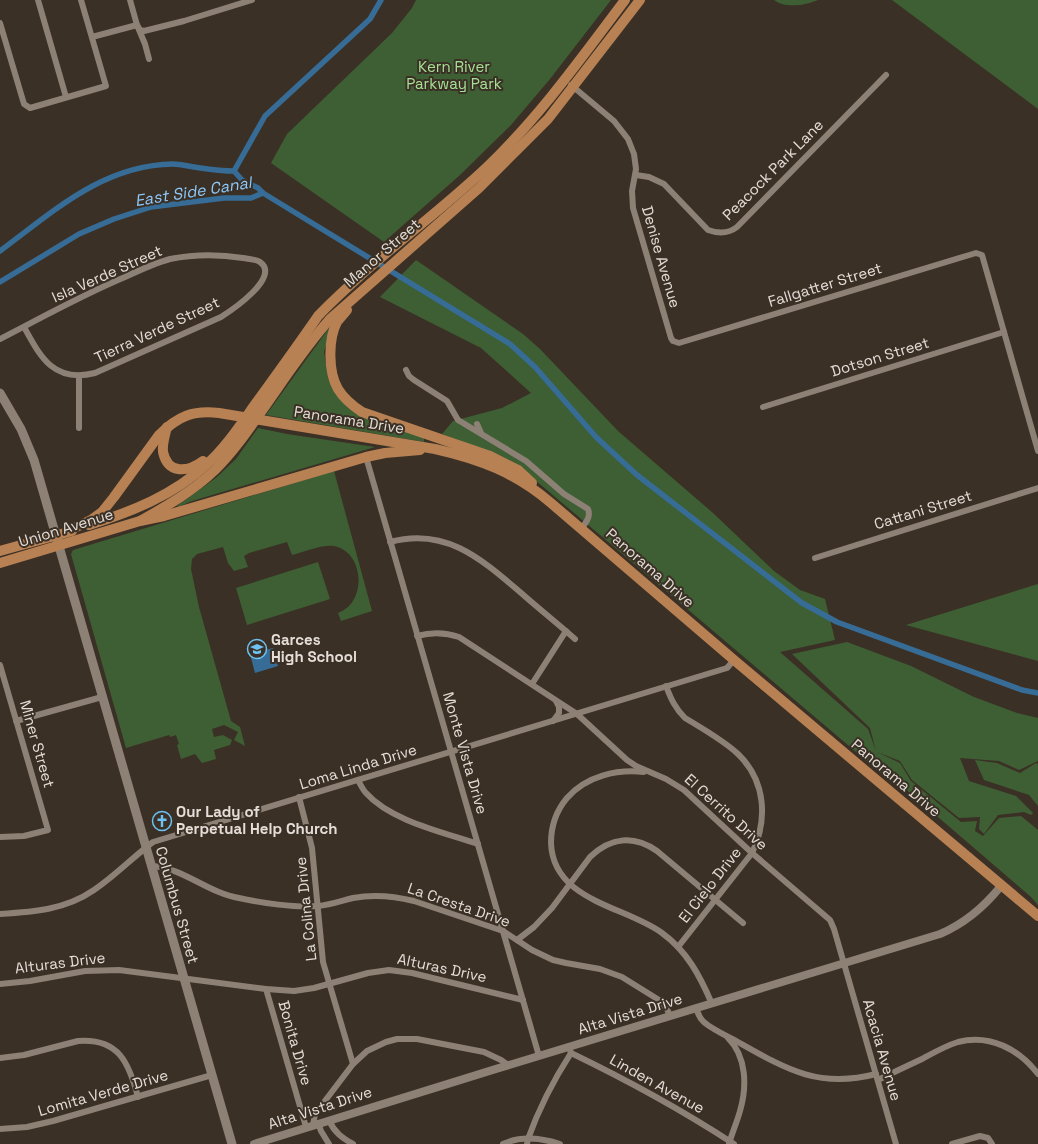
<svg xmlns="http://www.w3.org/2000/svg" width="1038" height="1144" font-family="'Space Grotesk',sans-serif">
  <style>
    .green { fill: #3e5f34 }
    .water { fill: #366c96 }
    .lines { fill: none; stroke-linecap: round; stroke-linejoin: round }
    .canal { stroke: #366c96; stroke-width: 5.5 }
    .minor { stroke: #8d8175; stroke-width: 6 }
    .tertiary { stroke: #8d8175; stroke-width: 8 }
    .secondary { stroke: #8d8175; stroke-width: 9 }
    .primary { stroke: #b88153; stroke-width: 10 }
    .labels { text-anchor: middle; stroke-width: 4; stroke-linejoin: round; paint-order: stroke }
    .park-label { font-size: 15px; fill: #a5e195; stroke: #3b3025 }
    .street-label { font-size: 15px; fill: #e5ded8; stroke: #3b3025 }
    .poi-label { font-size: 15px; font-weight: bold; fill: #e5ded8; stroke: #3b3025; text-anchor: start }
    .water-label { font-size: 16px; font-style: italic; fill: #8cc9fb; stroke: #3b3025 }
  </style>
  <rect width="100%" height="100%" fill="#3b3025"/>
  <g class="green">
    <path d="M 416,0 L 611,0 L 550,79 L 511,125 L 460,175 L 384,242 L 271,163 L 287,134 L 392,33 L 412,8 Z"/>
    <path d="M 774,0 L 818,0 C 806,5 786,9 774,0 Z"/>
    <path d="M 892,0 L 1038,0 L 1038,109 Z"/>
    <path d="M 416,260 L 523,334 L 540,349 L 618,431 L 713,513 L 774,571 L 800,590 L 825,599 L 835,640 L 780,652 L 868,729 L 876,751 L 870,728 L 792,654 L 847,642 L 911,666 L 974,697 L 1017,713 L 1038,718 L 1038,761 L 1019,770 L 999,761 L 960,758 L 969,781 L 1016,796 L 1033,813 L 1031,815 L 1024,812 L 998,815 L 984,834 L 979,829 L 980,817 L 959,818 L 912,780 L 900,761 L 877,752 L 900,763 L 911,781 L 961,822 L 977,821 L 975,831 L 983,836 L 999,818 L 1021,816 L 1038,830 L 1038,905 L 1031,897 L 903,787 L 894,784 L 541,485 L 518,467 L 502,457 L 442,434 L 453,421 L 502,408 L 531,393 L 481,348 L 380,297 Z"/>
    <path d="M 329,328 L 329,334 L 324,352 L 328,378 L 338,397 L 424,437 L 424,442 L 266,415 Z"/>
    <path d="M 258,428 L 287,434 L 375,447 L 192,501 L 178,507 L 177,506 L 217,477 L 236,459 Z"/>
    <path d="M 334,471 L 372,611 L 341,621 L 338,613 C 342,611 346,609 349,606 C 366,588 360,551 334,546 C 323,544 303,552 292,555 L 287,542 L 249,553 L 244,556 L 248,567 L 234,571 L 228,563 L 223,547 L 197,554 L 192,559 L 191,569 L 199,607 L 231,721 L 240,727 L 245,746 L 234,740 L 238,732 L 224,725 L 212,729 L 214,737 L 223,735 L 232,740 L 230,745 L 214,750 L 216,759 L 202,763 L 195,754 L 181,759 L 177,745 L 179,744 L 176,735 L 170,737 L 169,735 L 126,748 L 71,554 L 73,550 Z"/>
    <path d="M 318,562 L 330,599 L 247,625 L 236,588 Z"/>
    <path d="M 1038,584 L 1038,661 L 906,625 Z"/>
    <path d="M 975,760 L 997,763 L 1020,773 L 1036,763 L 1038,764 L 1038,806 L 1029,795 L 984,780 Z"/>
  </g>
  <path class="water" d="M 273,648 L 278,666 L 255,673 L 250,654 Z"/>
  <g class="lines">
    <g class="canal">
      <path d="M 234,171 L 242,180 L 258,188 L 263,193 L 510,344 L 535,367 L 596,437 L 637,475 L 802,603 L 837,622 L 1022,690 L 1038,693"/>
      <path d="M 234,171 L 265,116 L 370,19 L 381,0"/>
      <path d="M 0,251 C 54,211 103,165 173,164 C 180,164 187,166 194,167 C 208,169 220,171 234,171"/>
      <path d="M 0,282 L 79,234 L 114,219 L 151,207 L 224,198 L 251,198 L 263,193"/>
    </g>
    <g class="minor">
      <path d="M 38,0 L 66,97"/>
      <path d="M 130,0 L 137,25 L 145,44 L 149,59"/>
      <path d="M 0,23 L 24,104 L 30,108 L 106,86 L 81,0"/>
      <path d="M 92,37 L 137,25 L 140,30 L 144,31 L 184,21 L 252,0"/>
      <path d="M 571,85 L 614,121 L 628,139 L 634,154 L 636,169 L 632,191 L 633,208 L 671,338 L 673,341 L 679,343 L 976,253 L 982,255 L 1038,451"/>
      <path d="M 636,175 L 649,177 L 664,184 L 708,230 C 719,234 728,234 737,227 L 886,75"/>
      <path d="M 0,339 C 41,318 82,295 125,277 C 140,270 155,263 170,259 C 195,254 218,254 243,258 C 248,259 256,259 260,262 C 281,277 232,310 221,317 L 95,373 C 54,383 41,358 24,327"/>
      <path d="M 406,370 L 409,376 L 414,380 L 447,401 L 458,420 L 526,461 L 564,494 L 588,509 C 591,517 586,522 582,528"/>
      <path d="M 763,407 L 1004,332"/>
      <path d="M 477,424 L 481,433"/>
      <path d="M 79,428 L 79,376"/>
      <path d="M 366,457 L 539,1056"/>
      <path d="M 390,542 C 445,527 480,558 520,592 C 538,608 557,623 575,639"/>
      <path d="M 815,558 L 1038,488"/>
      <path d="M 417,636 C 432,632 444,632 459,637 L 577,714 L 627,760 L 636,766 L 666,779 L 684,790 L 752,853 L 830,920 L 834,929 L 896,1144"/>
      <path d="M 0,665 L 48,830 L 24,836 L 0,837"/>
      <path d="M 532,684 L 566,631"/>
      <path d="M 666,686 C 671,699 675,708 685,718 C 703,729 723,740 738,754 C 766,781 768,820 752,853 L 678,947"/>
      <path d="M 16,721 L 102,697"/>
      <path d="M 553,721 L 559,713 L 559,707 L 556,701"/>
      <path d="M 644,772 C 617,769 586,776 567,798 C 556,811 551,826 551,843 C 553,901 625,906 662,933 C 687,951 700,976 712,1004"/>
      <path d="M 358,780 C 360,784 363,790 366,793 C 391,821 443,832 478,844"/>
      <path d="M 299,797 L 312,848 L 323,962 L 353,1064"/>
      <path d="M 151,866 C 182,867 208,893 239,898 C 261,903 296,908 318,906 C 330,905 341,901 353,898 C 374,894 394,896 414,901 L 503,931 L 532,950 L 553,960 L 566,963 L 600,969 L 622,977 L 659,1000 L 667,1009 L 670,1016"/>
      <path d="M 0,914 C 33,912 65,910 94,890 C 115,876 133,857 153,842 L 727,668 L 734,660"/>
      <path d="M 517,940 L 534,927 L 552,908 L 590,857 C 611,837 634,835 657,851 L 743,923"/>
      <path d="M 0,984 L 30,981 L 85,971 L 119,970 L 266,989 L 294,991 L 314,988 L 368,973 L 389,970 L 412,973 L 523,1000"/>
      <path d="M 266,989 L 306,1127"/>
      <path d="M 696,1009 C 698,1012 699,1017 702,1020 C 707,1027 729,1037 738,1042 C 786,1069 819,1089 876,1074"/>
      <path d="M 728,1038 C 747,1057 747,1087 740,1111 C 737,1122 732,1133 729,1144"/>
      <path d="M 569,1047 L 571,1053 C 627,1080 682,1110 734,1144"/>
      <path d="M 0,1058 L 24,1055 L 78,1041 C 119,1038 129,1063 138,1097"/>
      <path d="M 878,1080 C 892,1073 907,1066 922,1059 C 933,1053 945,1046 958,1042 C 990,1034 1019,1049 1038,1074"/>
      <path d="M 329,1120 C 334,1132 342,1138 353,1144"/>
      <path d="M 318,1123 L 321,1131 L 329,1144"/>
      <path d="M 313,1125 L 315,1114 L 353,1064 L 367,1051 L 386,1042 L 397,1039 L 417,1039 L 484,1052 L 501,1060 L 508,1065"/>
      <path d="M 0,1129 L 27,1127 L 53,1121 L 212,1075"/>
      <path d="M 503,1144 C 520,1136 541,1138 560,1144"/>
      <path d="M 527,1144 L 528,1139 C 539,1108 553,1081 571,1053"/>
      <path d="M 952,1144 L 980,1136 L 988,1138 L 992,1144"/>
    </g>
    <path class="tertiary" d="M 254,1144 C 482,1072 712,1004 940,934 C 966,923 984,907 1001,886"/>
    <path class="secondary" d="M 0,393 L 21,429 L 34,460 L 232,1144"/>
    <g class="primary">
      <path d="M 347,310 C 344,314 340,318 337,322 C 328,339 328,372 338,389 C 344,399 353,406 362,412 L 490,456 L 518,470 L 532,483"/>
      <path d="M 167,427 C 165,435 162,444 163,452 C 168,475 188,472 203,461"/>
      <path d="M 140,521 C 167,506 193,491 215,470 C 233,452 247,432 261,412 C 283,381 304,348 330,319 L 479,188 L 548,119 L 640,0"/>
      <path d="M 89,525 C 131,512 174,495 207,464 C 226,447 241,424 256,403 C 277,374 298,345 318,316 C 332,301 347,288 362,274 C 404,237 448,204 488,166 C 540,116 582,57 625,0"/>
      <path d="M 66,532 L 91,520 L 102,512 L 114,497 L 159,435 C 178,416 193,410 219,413 L 435,449 C 480,459 516,473 551,503 L 734,660 L 1038,916"/>
      <path d="M 0,551 L 72,531"/>
      <path d="M 0,563 L 140,521 L 164,516 L 366,457 L 385,453 L 420,450"/>
    </g>
  </g>
  <defs>
    <g id="school-ring" transform="scale(1)"><circle r="9.5" fill="#3b3025" stroke="#6dc2f3" stroke-width="1.5"/><path d="M0-5L7-2L0 1L-7-2ZM-4 1L0 2.5L4 1V4Q0 6-4 4Z" fill="#6dc2f3"/></g>
    <g id="church-ring" transform="scale(1)"><circle r="9.5" fill="#3b3025" stroke="#6dc2f3" stroke-width="1.5"/><path d="M-1.2-6h2.4v3.5h3.3v2.4h-3.3V6h-2.4V-.1h-3.3v-2.4h3.3Z" fill="#6dc2f3"/></g>
  </defs>
  <g fill-rule="evenodd">
    <use href="#school-ring" x="257" y="649"/>
    <use href="#church-ring" x="162" y="821"/>
  </g>
  <g class="labels">
    <g class="park-label">
      <text x="454" y="72">Kern River<tspan x="454" dy="17">Parkway Park</tspan></text>
    </g>
    <g class="street-label">
      <text transform="translate(773 170) rotate(-45)" y="5">Peacock Park Lane</text>
      <text transform="translate(382 253) rotate(-41)" y="5">Manor Street</text>
      <text transform="translate(661 257) rotate(74)" y="5">Denise Avenue</text>
      <text transform="translate(107 274) rotate(-24)" y="5">Isla Verde Street</text>
      <text transform="translate(825 285) rotate(-17)" y="5">Fallgatter Street</text>
      <text transform="translate(157 330) rotate(-25)" y="5">Tierra Verde Street</text>
      <text transform="translate(880 357) rotate(-17)" y="5">Dotson Street</text>
      <text transform="translate(349 420) rotate(9)" y="5">Panorama Drive</text>
      <text transform="translate(923 510) rotate(-17)" y="5">Cattani Street</text>
      <text transform="translate(66 528) rotate(-17)" y="5">Union Avenue</text>
      <text transform="translate(650 568) rotate(41)" y="5">Panorama Drive</text>
      <text transform="translate(37 744) rotate(74)" y="5">Miner Street</text>
      <text transform="translate(465 753) rotate(74)" y="5">Monte Vista Drive</text>
      <text transform="translate(358 767) rotate(-17)" y="5">Loma Linda Drive</text>
      <text transform="translate(896 778) rotate(40)" y="5">Panorama Drive</text>
      <text transform="translate(726 812) rotate(42)" y="5">El Cerrito Drive</text>
      <text transform="translate(710 885) rotate(-52)" y="5">El Cielo Drive</text>
      <text transform="translate(177 905) rotate(74)" y="5">Columbus Street</text>
      <text transform="translate(459 905) rotate(19)" y="5">La Cresta Drive</text>
      <text transform="translate(306 909) rotate(-96)" y="5">La Colina Drive</text>
      <text transform="translate(60 963) rotate(-7)" y="5">Alturas Drive</text>
      <text transform="translate(442 968) rotate(12)" y="5">Alturas Drive</text>
      <text transform="translate(630 1014) rotate(-17)" y="5">Alta Vista Drive</text>
      <text transform="translate(295 1043) rotate(74)" y="5">Bonita Drive</text>
      <text transform="translate(882 1050) rotate(74)" y="5">Acacia Avenue</text>
      <text transform="translate(657 1084) rotate(29)" y="5">Linden Avenue</text>
      <text transform="translate(103 1093) rotate(-16)" y="5">Lomita Verde Drive</text>
      <text transform="translate(320 1108) rotate(-18)" y="5">Alta Vista Drive</text>
    </g>
    <g class="poi-label">
      <text x="271" y="645">Garces<tspan x="271" dy="17">High School</tspan></text>
      <text x="176" y="817">Our Lady of<tspan x="176" dy="17">Perpetual Help Church</tspan></text>
    </g>
    <g class="water-label">
      <text transform="translate(193 191) rotate(-9)" y="6">East Side Canal</text>
    </g>
  </g>
</svg>
